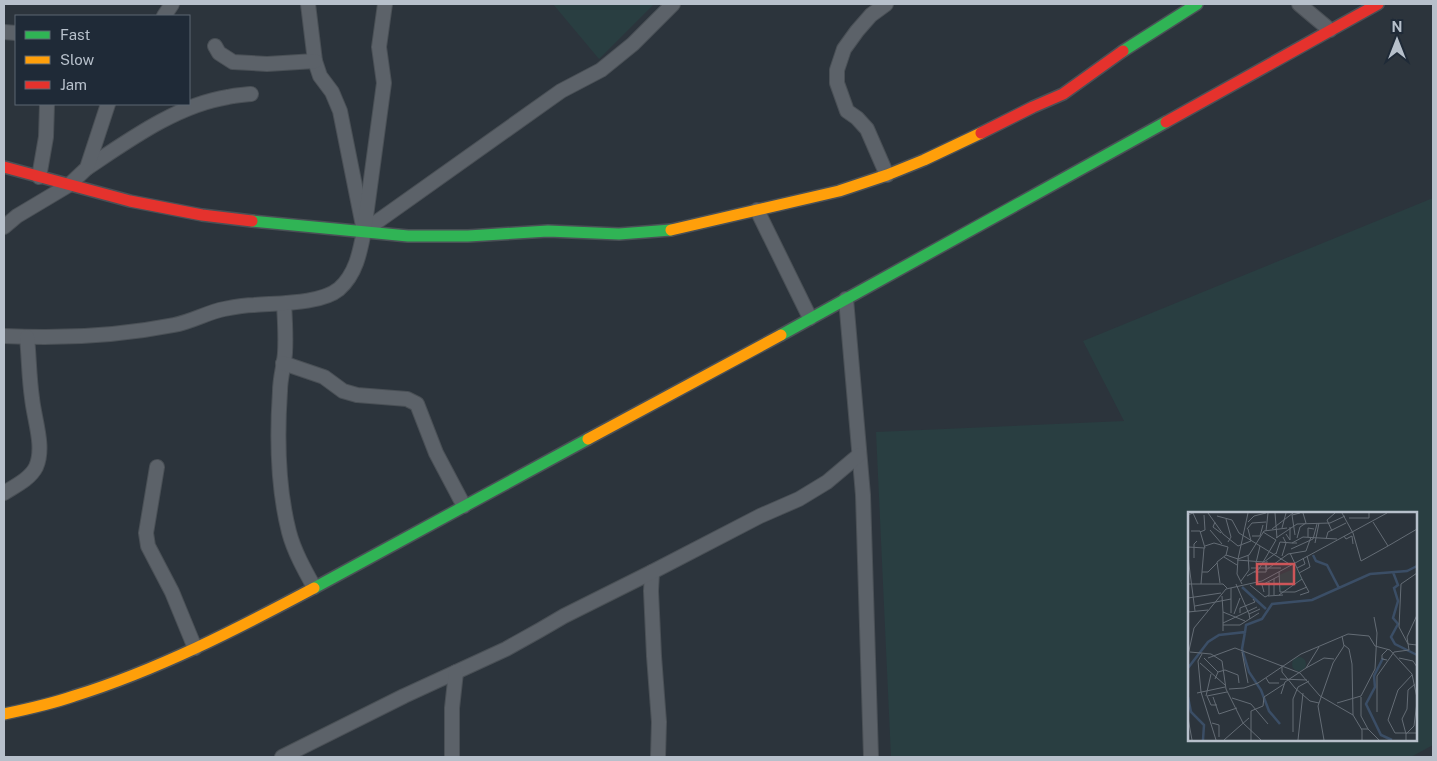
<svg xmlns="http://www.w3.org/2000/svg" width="1437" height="761" font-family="'Public Sans',sans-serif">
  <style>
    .green { fill: #293e41; fill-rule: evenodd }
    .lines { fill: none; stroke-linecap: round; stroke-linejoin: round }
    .street-casing { stroke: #4a5056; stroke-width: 16 }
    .fast-casing { stroke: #4a5056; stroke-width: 14 }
    .slow-casing { stroke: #4a5056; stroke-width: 14 }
    .jam-casing { stroke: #4a5056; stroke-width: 14 }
    .street { stroke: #5c6269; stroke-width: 14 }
    .fast { stroke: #30b455; stroke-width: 11 }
    .slow { stroke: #ff9f0a; stroke-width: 11 }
    .jam { stroke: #e5322d; stroke-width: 11 }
    .inset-river { fill: none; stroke: #3b4e66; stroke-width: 2.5 }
    .inset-road { fill: none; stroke: #646c75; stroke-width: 1 }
    .view { fill: #cd5659; fill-opacity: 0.15; stroke: #cd5659; stroke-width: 2.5 }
    .inset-edge { fill: none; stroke: #b7c0cb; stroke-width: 2.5 }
  </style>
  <rect width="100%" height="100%" fill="#2c343c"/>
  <g class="green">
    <path d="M 553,4 L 654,4 L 599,59 Z"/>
    <path d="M 1433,198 L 1433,745 L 1411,757 L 891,757 L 876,432 L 1124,421 L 1083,341 ZM 1190,514 L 1416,514 L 1416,740 L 1190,740 Z"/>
  </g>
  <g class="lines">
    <g class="street-casing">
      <g id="street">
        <path d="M 308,4 L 315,61 L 320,76 L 332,92 L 340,111 L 364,231 L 561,91 L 601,70 L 633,44 L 673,4"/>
        <path d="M 886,4 L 871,15 L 857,31 L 844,49 L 837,70 L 837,83 L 847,111 L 857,118 L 867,129 L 887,175"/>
        <path d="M 1299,4 L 1330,30"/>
        <path d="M 164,16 L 172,4"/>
        <path d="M 4,32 L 16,33"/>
        <path d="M 215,46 L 219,53 L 233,62 L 267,64 L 315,61"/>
        <path d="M 87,168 C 129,140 177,105 228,97 C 236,95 243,95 251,94"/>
        <path d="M 39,177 L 46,137 L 47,104"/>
        <path d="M 757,210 L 810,318"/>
        <path d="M 4,227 L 17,216 L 69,185 L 87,168 L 108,104"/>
        <path d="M 846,299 L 863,495 L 871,757"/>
        <path d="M 284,304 C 285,320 286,337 285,353 C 284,366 280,378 280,391 C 277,435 278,489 289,532 C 294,551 304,569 314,587"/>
        <path d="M 4,336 C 61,339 118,336 174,325 C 191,322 208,312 224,309 C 234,307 244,305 254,305 C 278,303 321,304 339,289 C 356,274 360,252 364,231 L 384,83 L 379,47 L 385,4"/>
        <path d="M 283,363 L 324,377 L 343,391 L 357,395 L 407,399 L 417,404 L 436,453 L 464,506"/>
        <path d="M 157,467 L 146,533 L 148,546 L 172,592 L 195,648"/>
        <path d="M 4,493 C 15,486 30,479 36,467 C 45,447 34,419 32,398 C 29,378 29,357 27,337"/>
        <path d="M 652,572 L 651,591 L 654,656 L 659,722 L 658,757"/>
        <path d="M 282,757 L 404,696 L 506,649 L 540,630 L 564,616 L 652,572 L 760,516 L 799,499 L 827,482 L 859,455"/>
        <path d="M 452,757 L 452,708 L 456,672"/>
      </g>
    </g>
    <g class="fast-casing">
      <g id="fast">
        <path d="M 1123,51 L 1197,4"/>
        <path d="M 252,221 L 408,236 L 468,236 L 548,231 L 619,234 L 671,230"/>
        <path d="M 781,335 L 1166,122"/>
        <path d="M 314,588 L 588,439"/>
      </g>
    </g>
    <g class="slow-casing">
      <g id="slow">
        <path d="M 671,230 L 839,191 L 887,175 L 924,160 L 981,133"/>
        <path d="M 588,439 L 781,335"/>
        <path d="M 4,714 C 28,709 51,704 74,696 C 158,670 237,629 314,588"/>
      </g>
    </g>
    <g class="jam-casing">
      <g id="jam">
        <path d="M 1166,122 L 1378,4"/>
        <path d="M 981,133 L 1033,107 L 1063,94 L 1123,51"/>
        <path d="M 4,167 L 130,201 L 202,215 L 252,221"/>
      </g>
    </g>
    <use href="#street" class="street"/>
    <use href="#fast" class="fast"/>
    <use href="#slow" class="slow"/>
    <use href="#jam" class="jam"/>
  </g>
  <g transform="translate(1188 512)">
    <rect width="229" height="229" fill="#2c343c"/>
    <path d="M 108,56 L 114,67 L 92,79 L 91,63 ZM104 152a7 7 0 1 1 14 0a7 7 0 1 1-14 0Z" fill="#293e41"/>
    <path class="inset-river" d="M 125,43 L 128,49 L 139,53 L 151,76M 205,60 L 210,73 L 206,76 L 210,89 L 205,106 L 210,112 L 203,125 L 207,132 L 229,143M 54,75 L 78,97M 57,120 L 54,137 L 61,160 L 73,178 L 81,199 L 92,212M 195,146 L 186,164 L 187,175 L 178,192 L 193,223 L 204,228M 0,156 L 20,130 L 31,123 L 57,120 L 58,113 L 74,107 L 84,92 L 124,88 L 182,62 L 219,59 L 229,54M 0,185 L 3,200 L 16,213 L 15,228"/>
    <path class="inset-road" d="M 20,1 L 35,22 L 50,34 L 63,29 L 60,17M 87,1 L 89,26M 154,1 L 165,21 L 173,49 L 200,34 L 185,10M 0,3 L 5,1 L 10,12M 29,4 L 44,8 L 51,21 L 103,53M 161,6 L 181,6 L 181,1M 38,7 L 43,25 L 40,30M 27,10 L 25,15 L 33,21M 60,10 L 66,4 L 78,1M 94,16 L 98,1M 59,17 L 64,11 L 78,10M 84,17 L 105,1M 22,18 L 34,32M 78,19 L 80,1M 144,19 L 139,8 L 147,1M 12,20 L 17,18 L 16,3M 75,20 L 88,28M 98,22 L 102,28 L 102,15M 107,23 L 104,3 L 112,1M 64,24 L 72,24 L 75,13M 156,24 L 158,27 L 164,24 L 165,32M 120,25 L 120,16 L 126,17M 88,26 L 109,12 L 142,11 L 157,4M 109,26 L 112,15 L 118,11 L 115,1M 138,27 L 140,20 L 158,11M 109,31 L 104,31 L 115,25 L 149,27M 127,31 L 131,11M 17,34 L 26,31 L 40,35 L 38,43M 200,34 L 229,17M 0,35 L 17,36 L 12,19 L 3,19M 103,37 L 125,27 L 129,12M 88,42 L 92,30 L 104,31M 94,44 L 98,31 L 95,25M 0,45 L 7,99M 36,45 L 49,53M 6,46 L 6,32 L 9,29M 50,47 L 61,43 L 76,19 L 99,16M 49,48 L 76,50 L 88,41M 77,50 L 78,58 L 100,42 L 118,39 L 123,25M 68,51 L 72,34M 63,56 L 93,56M 109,56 L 117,52 L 115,46M 14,60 L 20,60 L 29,51M 66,60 L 78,60 L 79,49M 91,60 L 92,80 L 107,80 L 119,75M 111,61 L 122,55 L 119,44M 229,61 L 213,72 L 211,115 L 220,132 L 229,133M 59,64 L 71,57 L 88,28M 86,67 L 86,83M 53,69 L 61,58 L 60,43M 32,71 L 29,50 L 38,43 L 50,47M 0,72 L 35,72 L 39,76M 13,72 L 16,36M 48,72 L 61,102M 54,72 L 49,62 L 50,47 L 60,1M 62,73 L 77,85 L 81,83 L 81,70M 76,80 L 74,73 L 91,64M 91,83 L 114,67 L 102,41M 112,83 L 121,80 L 114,67M 34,84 L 35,100 L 57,109M 80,84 L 95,83M 0,86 L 33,81M 7,94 L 43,87M 0,100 L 20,98M 35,100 L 35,119M 43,101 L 43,76M 52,101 L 52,96 L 67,90 L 65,87M 46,102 L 52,86M 62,107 L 61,102 L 72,97M 35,111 L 69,95M 35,113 L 52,113 L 71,101M 156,133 L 161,137 L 164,152 L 165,203M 2,140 L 23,142 L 34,149 L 38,177 L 55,211 L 73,228M 54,140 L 60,171M 14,142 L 10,149 L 13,180 L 28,228M 0,143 L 6,116 L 38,77 L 74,69 L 199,1M 16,146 L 30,160M 20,146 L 47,136 L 112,161 L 132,184 L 165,203 L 174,218 L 174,228M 211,146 L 225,149 L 229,155M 199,148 L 194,147 L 194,143 L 200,137M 12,151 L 37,173M 94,153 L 94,160 L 107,176 L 122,189 L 131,191M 118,156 L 136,146 L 146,147M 224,163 L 210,178 L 200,208 L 207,221 L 229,221M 78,166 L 81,171 L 91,171M 27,167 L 30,160 L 37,158 L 50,163 L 51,171M 92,167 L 119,168M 41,177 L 56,176 L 70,171 L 113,142 L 160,122 L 181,124 L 187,134 L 202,138 L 224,162 L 229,186M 9,181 L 37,175M 93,182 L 97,170 L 118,156 L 131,135M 18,184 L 23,162M 19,184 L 39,180M 19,184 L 23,193 L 29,193M 25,185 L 31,202 L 49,196M 173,185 L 173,204 L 180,217M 44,186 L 63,192 L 80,212M 149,191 L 173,184 L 187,157 L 189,121 L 186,105M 189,200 L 189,164 L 206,140 L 221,138 L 219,125 L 229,103M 0,206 L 4,228M 24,211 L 31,213 L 31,225M 173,217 L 180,217 L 191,228M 105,220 L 105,187 L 110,175 L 121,169M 218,222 L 214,207 L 219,197 L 220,178 L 227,172M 36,228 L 61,206M 63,228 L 63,199 L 75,194 L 76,185 L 96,172M 110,228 L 115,181M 136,228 L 130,194 L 145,151 L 156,134 L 154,124M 218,228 L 218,222 L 226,214 L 229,190"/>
    <path class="view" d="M 69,52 L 106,52 L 106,72 L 69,72 Z"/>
    <rect width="229" height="229" class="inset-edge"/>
  </g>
  <rect width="1437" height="761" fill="none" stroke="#b7c0cb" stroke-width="10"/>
  <rect x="15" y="15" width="175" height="90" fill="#1f2a37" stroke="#5c6672"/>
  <rect x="25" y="31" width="25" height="8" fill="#30b455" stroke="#5c6672"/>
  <text x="60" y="40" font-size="15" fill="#b7c0cb">Fast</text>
  <rect x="25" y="56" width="25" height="8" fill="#ff9f0a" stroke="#5c6672"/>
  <text x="60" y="65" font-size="15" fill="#b7c0cb">Slow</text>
  <rect x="25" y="81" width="25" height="8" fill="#e5322d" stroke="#5c6672"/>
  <text x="60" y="90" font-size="15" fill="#b7c0cb">Jam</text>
  <g transform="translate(1397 40)" stroke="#1f2a37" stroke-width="4" paint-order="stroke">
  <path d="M0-4L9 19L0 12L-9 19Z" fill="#b7c0cb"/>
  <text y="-8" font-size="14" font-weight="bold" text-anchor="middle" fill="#b7c0cb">N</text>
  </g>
</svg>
